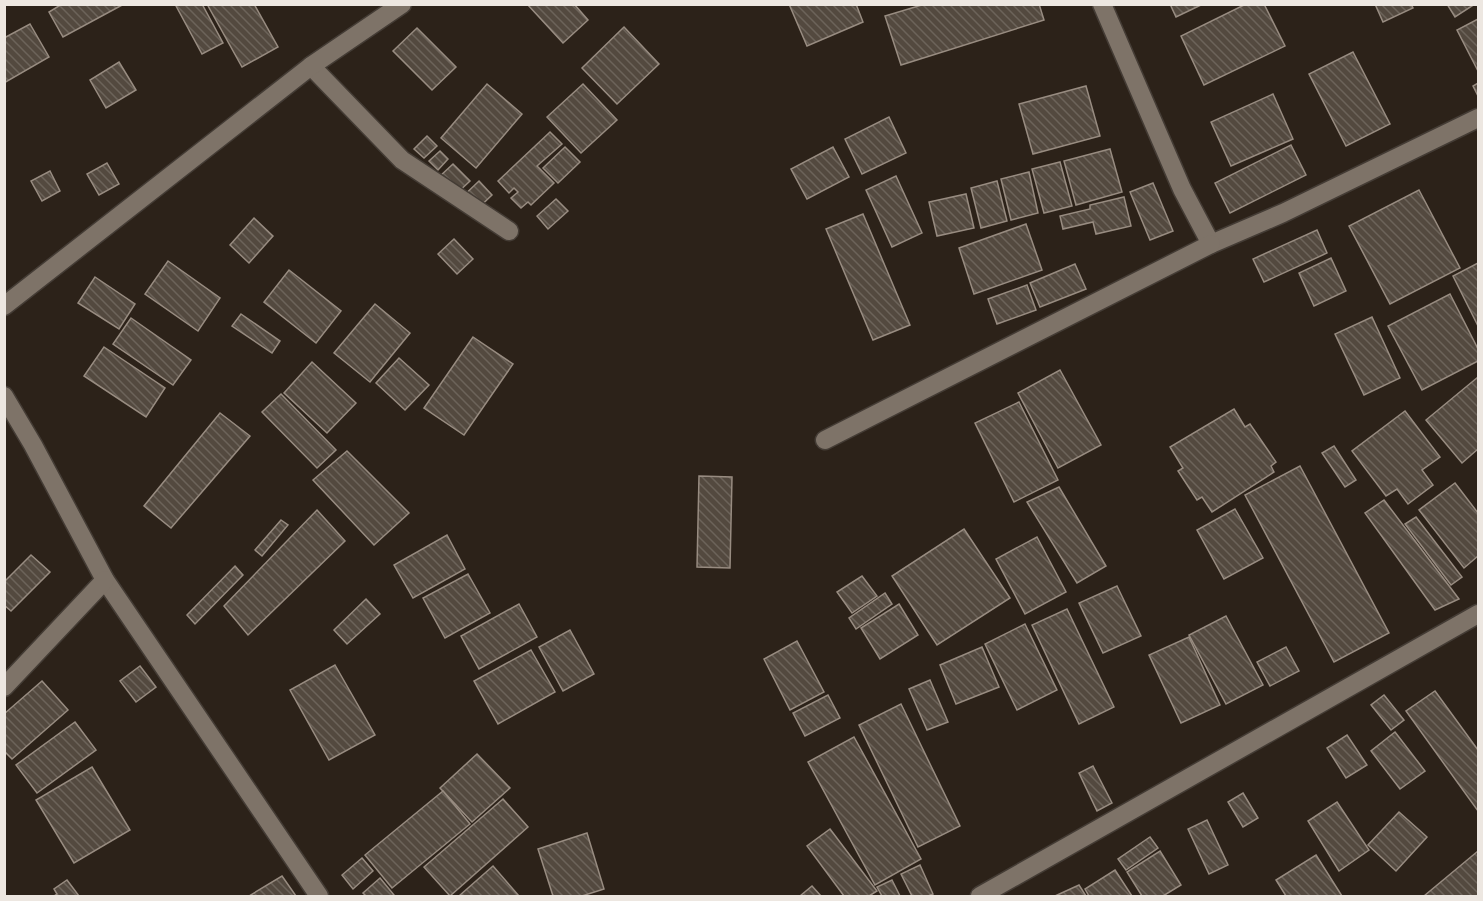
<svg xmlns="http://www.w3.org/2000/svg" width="1483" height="901" font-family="'Alegreya Sans',sans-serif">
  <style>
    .building { fill: url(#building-back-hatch); stroke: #988c81; stroke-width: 1.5 }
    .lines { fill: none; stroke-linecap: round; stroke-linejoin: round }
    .minor-casing { stroke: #443c35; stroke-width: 21 }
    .minor { stroke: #7e7368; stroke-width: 18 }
  </style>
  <defs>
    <pattern id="building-back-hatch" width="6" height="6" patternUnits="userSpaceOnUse" patternTransform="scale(1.5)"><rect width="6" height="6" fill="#53493f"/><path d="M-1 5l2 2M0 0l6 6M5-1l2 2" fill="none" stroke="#6c635a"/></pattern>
  </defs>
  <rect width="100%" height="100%" fill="#2c2219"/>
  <g class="building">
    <path d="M 62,4 L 124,4 L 63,37 L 49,12 Z"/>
    <path d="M 175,4 L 202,4 L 223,43 L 202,54 Z"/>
    <path d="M 207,4 L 254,4 L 278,47 L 242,67 Z"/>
    <path d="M 527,4 L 574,4 L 588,20 L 563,43 Z"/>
    <path d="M 789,4 L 856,4 L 863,22 L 807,46 Z"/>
    <path d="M 925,4 L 1039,4 L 1044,20 L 901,65 L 885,16 Z"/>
    <path d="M 1170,4 L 1203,4 L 1176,17 Z"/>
    <path d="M 1246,4 L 1264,4 L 1285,46 L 1204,85 L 1181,36 Z"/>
    <path d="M 1375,4 L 1411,4 L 1413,8 L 1383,22 Z"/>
    <path d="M 1447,4 L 1475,4 L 1455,17 Z"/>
    <path d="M 1478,19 L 1478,71 L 1457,30 Z"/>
    <path d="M 30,24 L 49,57 L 4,83 L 4,38 Z"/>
    <path d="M 624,27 L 659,64 L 617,104 L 582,68 Z"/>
    <path d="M 417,28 L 456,67 L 432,90 L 393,51 Z"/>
    <path d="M 1353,52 L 1390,124 L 1346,146 L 1309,74 Z"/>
    <path d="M 119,62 L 136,90 L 106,108 L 90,80 Z"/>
    <path d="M 1478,83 L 1478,96 L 1473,86 Z"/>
    <path d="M 487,84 L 522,114 L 476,168 L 441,138 Z"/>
    <path d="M 583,84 L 617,120 L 581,153 L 547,117 Z"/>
    <path d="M 1086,86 L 1100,136 L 1033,154 L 1019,104 Z"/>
    <path d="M 1273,94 L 1293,139 L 1231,166 L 1211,122 Z"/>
    <path d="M 889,117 L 906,153 L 862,174 L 845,139 Z"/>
    <path d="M 550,132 L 562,144 L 537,166 L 554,183 L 531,205 L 528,202 L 521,208 L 511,198 L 518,192 L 514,188 L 509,193 L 498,181 Z"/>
    <path d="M 427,136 L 437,146 L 424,158 L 414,149 Z"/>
    <path d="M 1291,145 L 1306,175 L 1230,213 L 1215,183 Z"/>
    <path d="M 565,147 L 580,162 L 558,183 L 543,168 Z"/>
    <path d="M 833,147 L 849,177 L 807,199 L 791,169 Z"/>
    <path d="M 1110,149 L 1122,192 L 1076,205 L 1064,161 Z"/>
    <path d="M 440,151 L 448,159 L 438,170 L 429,161 Z"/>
    <path d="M 1060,162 L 1072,206 L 1044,213 L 1032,169 Z"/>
    <path d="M 107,163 L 119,184 L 99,195 L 87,174 Z"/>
    <path d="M 453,164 L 470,181 L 455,195 L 439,177 Z"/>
    <path d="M 50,171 L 60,191 L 42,201 L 31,181 Z"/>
    <path d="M 1029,172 L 1038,213 L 1011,220 L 1001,179 Z"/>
    <path d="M 896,176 L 922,233 L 892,247 L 866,190 Z"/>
    <path d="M 479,181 L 492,195 L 470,216 L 457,202 Z"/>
    <path d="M 997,181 L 1007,221 L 981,228 L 971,188 Z"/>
    <path d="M 1153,183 L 1173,231 L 1150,240 L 1130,192 Z"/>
    <path d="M 1419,190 L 1460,268 L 1390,304 L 1349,226 Z"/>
    <path d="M 966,194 L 974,228 L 937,236 L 929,202 Z"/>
    <path d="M 1124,197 L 1131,226 L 1096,234 L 1093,222 L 1063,229 L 1060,216 L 1090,209 L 1090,205 Z"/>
    <path d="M 556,199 L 568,211 L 548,229 L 537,216 Z"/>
    <path d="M 863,214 L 910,325 L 873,340 L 826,229 Z"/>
    <path d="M 254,218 L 273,236 L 249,263 L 230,245 Z"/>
    <path d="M 1026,224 L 1042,270 L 974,294 L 959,248 Z"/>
    <path d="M 1317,230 L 1327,253 L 1264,282 L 1253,259 Z"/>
    <path d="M 454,239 L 473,259 L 457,274 L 438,254 Z"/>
    <path d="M 1331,258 L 1346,291 L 1314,306 L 1299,273 Z"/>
    <path d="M 168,261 L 220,298 L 198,331 L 145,294 Z"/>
    <path d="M 1478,263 L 1478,326 L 1453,276 Z"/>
    <path d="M 1075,264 L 1086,289 L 1040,307 L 1030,283 Z"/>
    <path d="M 289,270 L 341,311 L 316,343 L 264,302 Z"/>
    <path d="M 95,277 L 135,304 L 119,329 L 78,303 Z"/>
    <path d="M 1027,285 L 1036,310 L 997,324 L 988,299 Z"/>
    <path d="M 1450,294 L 1478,349 L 1478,361 L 1422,390 L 1388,326 Z"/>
    <path d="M 375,304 L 410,333 L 370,382 L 334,353 Z"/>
    <path d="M 241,314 L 280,341 L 272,353 L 232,326 Z"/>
    <path d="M 1372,317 L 1400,378 L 1364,395 L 1335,334 Z"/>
    <path d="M 131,318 L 191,360 L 173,385 L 113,344 Z"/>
    <path d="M 473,337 L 513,364 L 464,435 L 424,408 Z"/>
    <path d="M 104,347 L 165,388 L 146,417 L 84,376 Z"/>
    <path d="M 399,358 L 429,385 L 405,410 L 376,383 Z"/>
    <path d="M 312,362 L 356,403 L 327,433 L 284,393 Z"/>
    <path d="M 1060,370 L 1101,445 L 1058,468 L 1018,393 Z"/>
    <path d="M 1478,377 L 1478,449 L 1462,463 L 1426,420 Z"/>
    <path d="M 281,394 L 336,450 L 317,468 L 262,412 Z"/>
    <path d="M 1019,402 L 1058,480 L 1014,502 L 975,423 Z"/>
    <path d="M 1234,409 L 1245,427 L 1250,424 L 1276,462 L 1271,466 L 1274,472 L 1212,512 L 1202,497 L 1197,500 L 1178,471 L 1183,468 L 1170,447 Z"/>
    <path d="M 1405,411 L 1440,457 L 1422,470 L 1433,485 L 1408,504 L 1397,489 L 1386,496 L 1352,451 Z"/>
    <path d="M 220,413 L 250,436 L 171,528 L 144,506 Z"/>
    <path d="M 1334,446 L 1356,480 L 1345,487 L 1322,453 Z"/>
    <path d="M 347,451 L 409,513 L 374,545 L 313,480 Z"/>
    <path d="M 1300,466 L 1389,633 L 1334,662 L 1245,495 Z"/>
    <path d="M 699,476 L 732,477 L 730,568 L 697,567 Z"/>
    <path d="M 1455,483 L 1478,513 L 1478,556 L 1464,568 L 1419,510 Z"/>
    <path d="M 1059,487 L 1106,566 L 1077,583 L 1027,502 Z"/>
    <path d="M 1384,500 L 1459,599 L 1435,610 L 1365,513 Z"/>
    <path d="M 1235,509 L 1263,558 L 1224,579 L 1197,530 Z"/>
    <path d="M 317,510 L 345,541 L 248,635 L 224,606 Z"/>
    <path d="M 1416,517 L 1462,577 L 1451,585 L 1405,524 Z"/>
    <path d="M 281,520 L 288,525 L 262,556 L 255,550 Z"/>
    <path d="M 964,529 L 1010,598 L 937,645 L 892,576 Z"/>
    <path d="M 447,535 L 465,569 L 413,598 L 394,565 Z"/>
    <path d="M 1037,537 L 1066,592 L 1025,614 L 996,559 Z"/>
    <path d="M 31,555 L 50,572 L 11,611 L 4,605 L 4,582 Z"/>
    <path d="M 235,566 L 243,575 L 195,624 L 187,615 Z"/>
    <path d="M 468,574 L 490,613 L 445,638 L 423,598 Z"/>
    <path d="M 862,576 L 877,596 L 852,613 L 837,592 Z"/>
    <path d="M 1117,586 L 1141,636 L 1103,653 L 1079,603 Z"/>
    <path d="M 885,593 L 892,604 L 856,629 L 849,618 Z"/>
    <path d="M 366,599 L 380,614 L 347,644 L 334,630 Z"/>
    <path d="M 519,604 L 537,637 L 479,669 L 461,636 Z"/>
    <path d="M 899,604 L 918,635 L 880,659 L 861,628 Z"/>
    <path d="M 1067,609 L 1114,707 L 1079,724 L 1032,625 Z"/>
    <path d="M 1226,616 L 1263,685 L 1226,704 L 1189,635 Z"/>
    <path d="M 1025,624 L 1057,690 L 1017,710 L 985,644 Z"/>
    <path d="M 570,630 L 594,674 L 563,691 L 539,647 Z"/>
    <path d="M 1189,637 L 1220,705 L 1181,723 L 1149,655 Z"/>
    <path d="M 797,641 L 824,692 L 790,710 L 764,659 Z"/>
    <path d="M 982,647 L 999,687 L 956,704 L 940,665 Z"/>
    <path d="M 1286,647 L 1299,671 L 1270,686 L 1257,662 Z"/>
    <path d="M 531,650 L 555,692 L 498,724 L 474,681 Z"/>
    <path d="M 335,665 L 375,735 L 329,760 L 290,690 Z"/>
    <path d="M 140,666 L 156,687 L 136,702 L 120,681 Z"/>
    <path d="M 930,680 L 948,722 L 927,730 L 909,689 Z"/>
    <path d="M 42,681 L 68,710 L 12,759 L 4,751 L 4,714 Z"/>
    <path d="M 1435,691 L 1478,750 L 1478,811 L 1406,711 Z"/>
    <path d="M 828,695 L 840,718 L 805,736 L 793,713 Z"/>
    <path d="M 1384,695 L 1404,720 L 1391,730 L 1371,705 Z"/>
    <path d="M 901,704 L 960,826 L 918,847 L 859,725 Z"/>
    <path d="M 75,722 L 96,750 L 37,793 L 16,765 Z"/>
    <path d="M 1395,732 L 1425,771 L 1400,789 L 1371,751 Z"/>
    <path d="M 1347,735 L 1367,765 L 1346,778 L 1327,748 Z"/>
    <path d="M 854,737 L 921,859 L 875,885 L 808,762 Z"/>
    <path d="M 477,754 L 510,788 L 472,822 L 440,788 Z"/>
    <path d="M 1093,766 L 1112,803 L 1097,811 L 1079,773 Z"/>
    <path d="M 92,767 L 130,830 L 74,863 L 36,800 Z"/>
    <path d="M 443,791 L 470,824 L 392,888 L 365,855 Z"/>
    <path d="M 1243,793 L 1258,818 L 1243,827 L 1228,802 Z"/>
    <path d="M 503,799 L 528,827 L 450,896 L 424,867 Z"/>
    <path d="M 1337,802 L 1369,850 L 1339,871 L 1308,821 Z"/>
    <path d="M 1399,812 L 1427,837 L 1396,871 L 1368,845 Z"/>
    <path d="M 1207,820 L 1228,865 L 1209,874 L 1188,829 Z"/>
    <path d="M 830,829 L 877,891 L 869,896 L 844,896 L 807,846 Z"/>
    <path d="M 587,833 L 604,889 L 582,896 L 553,896 L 538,849 Z"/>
    <path d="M 1150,837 L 1158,848 L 1126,870 L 1118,859 Z"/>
    <path d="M 1160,851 L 1181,885 L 1163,896 L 1142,896 L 1127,872 Z"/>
    <path d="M 1478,851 L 1478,896 L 1424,896 Z"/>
    <path d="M 1316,855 L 1342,896 L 1286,896 L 1276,880 Z"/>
    <path d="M 362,858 L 373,871 L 353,889 L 342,875 Z"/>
    <path d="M 920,865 L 933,894 L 928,896 L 912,896 L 901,874 Z"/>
    <path d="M 493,866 L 519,896 L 459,896 Z"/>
    <path d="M 1115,870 L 1132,896 L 1089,896 L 1085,889 Z"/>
    <path d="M 282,876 L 296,896 L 249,896 Z"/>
    <path d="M 380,878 L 394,895 L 392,896 L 366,896 L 363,893 Z"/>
    <path d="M 67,880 L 79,896 L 54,896 L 57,894 L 54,889 Z"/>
    <path d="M 892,880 L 900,896 L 882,896 L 877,887 Z"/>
    <path d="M 1079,885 L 1086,896 L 1055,896 Z"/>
    <path d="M 812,886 L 821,896 L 800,896 Z"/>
  </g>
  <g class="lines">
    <g class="minor-casing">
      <g id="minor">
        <path d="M 1102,4 L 1182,189 L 1211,244 L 1283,213 L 1478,118"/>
        <path d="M 311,66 L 402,160 L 509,231"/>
        <path d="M 4,306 L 311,66 L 402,4"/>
        <path d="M 4,396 L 33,445 L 105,580 L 319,896"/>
        <path d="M 825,440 L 1211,244"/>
        <path d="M 4,687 L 105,580"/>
        <path d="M 980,896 L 1478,614"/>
      </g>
    </g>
    <use href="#minor" class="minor"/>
  </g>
  <rect width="1483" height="901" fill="none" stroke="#ede7e1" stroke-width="12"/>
</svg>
